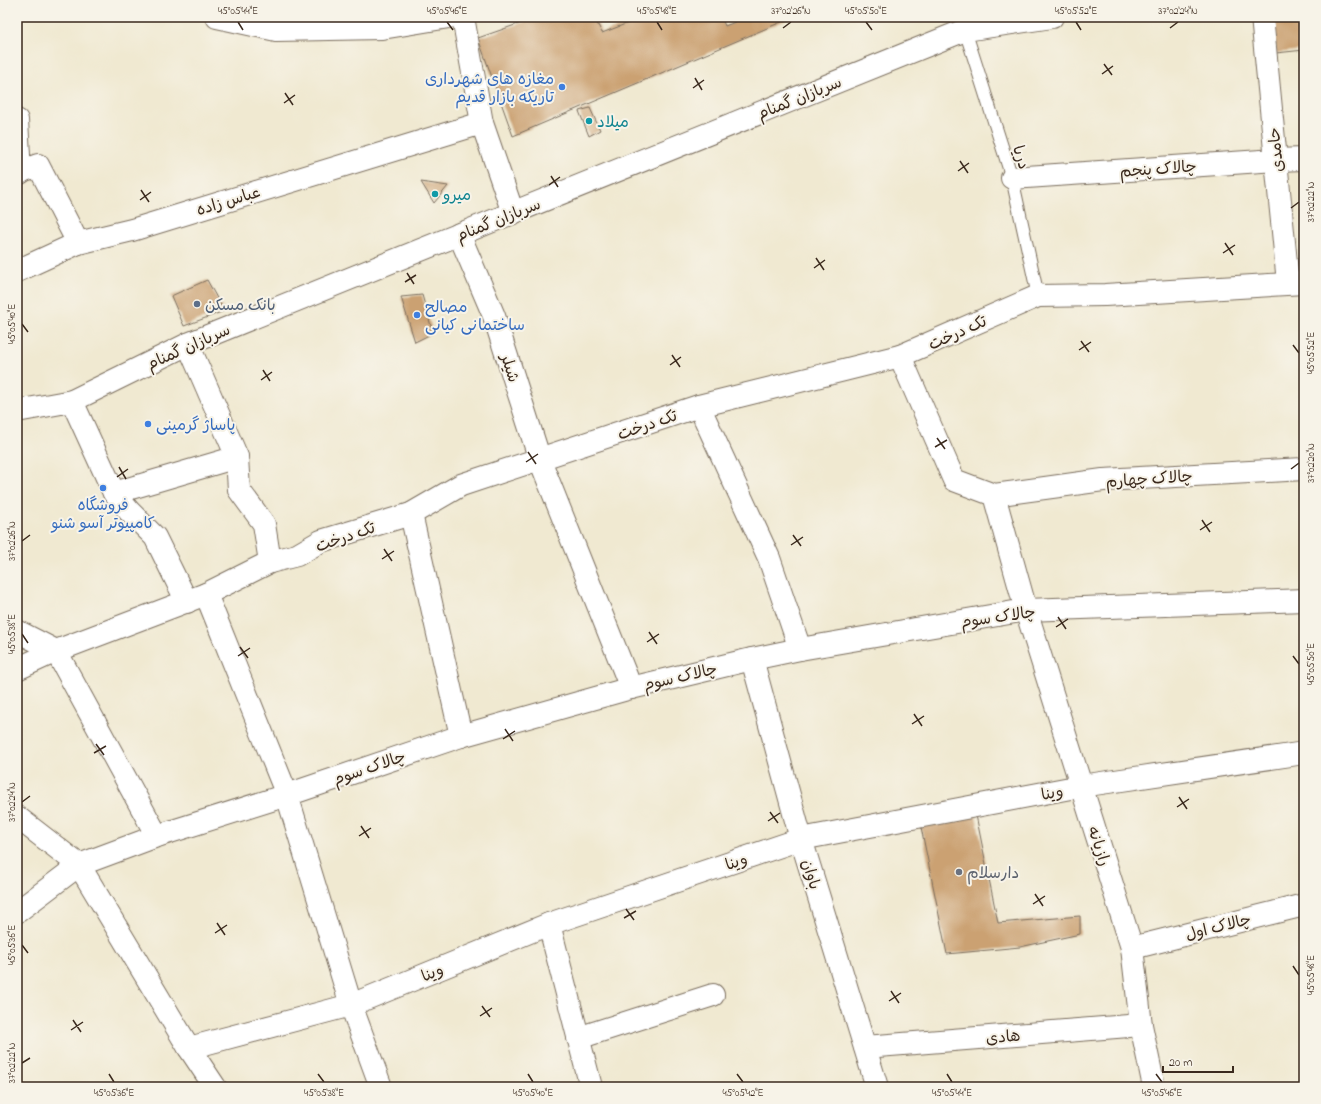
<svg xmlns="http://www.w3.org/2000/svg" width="1321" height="1104" font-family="'Indie Flower','Playpen Sans Arabic',sans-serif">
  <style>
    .building { fill: #cba172 }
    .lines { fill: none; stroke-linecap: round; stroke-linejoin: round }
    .service-casing { stroke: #7a6d5d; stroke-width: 14 }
    .minor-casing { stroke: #7a6d5d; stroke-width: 24 }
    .tertiary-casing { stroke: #7a6d5d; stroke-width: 24 }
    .service { stroke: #fff; stroke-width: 12 }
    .minor { stroke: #fff; stroke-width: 22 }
    .tertiary { stroke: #fff; stroke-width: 22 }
    .ticks { fill: none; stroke: #3b2a1e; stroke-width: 1.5 }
    .shop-dot { fill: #3f7fe0; stroke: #f7f3e8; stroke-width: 1.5 }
    .culture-dot { fill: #0f9aa8; stroke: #f7f3e8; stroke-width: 1.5 }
    .service-dot { fill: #5c6f8a; stroke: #f7f3e8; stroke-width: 1.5 }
    .worship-dot { fill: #6b7280; stroke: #f7f3e8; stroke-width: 1.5 }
    .labels { text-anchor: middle; stroke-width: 4; stroke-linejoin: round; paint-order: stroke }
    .shop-label { font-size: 16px; fill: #366cbe; stroke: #f7f3e8; text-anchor: start }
    .street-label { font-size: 16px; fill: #3b2a1e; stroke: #f7f3e8 }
    .culture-label { font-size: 16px; fill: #0d838f; stroke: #f7f3e8; text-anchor: start }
    .service-label { font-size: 16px; fill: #4e5e75; stroke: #f7f3e8; text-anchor: start }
    .worship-label { font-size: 16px; fill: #5b616d; stroke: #f7f3e8; text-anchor: start }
    .neatline { fill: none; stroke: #3b2a1e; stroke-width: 1.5 }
    .ticks-label { font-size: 10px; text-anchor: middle; fill: #3b2a1e }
  </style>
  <rect width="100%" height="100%" fill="#f7f3e8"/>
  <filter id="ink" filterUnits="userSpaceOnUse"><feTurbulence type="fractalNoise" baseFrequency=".025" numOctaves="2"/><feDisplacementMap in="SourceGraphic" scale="8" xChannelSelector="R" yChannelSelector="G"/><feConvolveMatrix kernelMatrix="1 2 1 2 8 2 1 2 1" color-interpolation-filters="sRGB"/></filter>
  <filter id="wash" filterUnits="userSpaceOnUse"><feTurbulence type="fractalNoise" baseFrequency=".012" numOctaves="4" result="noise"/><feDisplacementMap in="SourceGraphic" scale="16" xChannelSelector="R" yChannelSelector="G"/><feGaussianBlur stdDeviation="0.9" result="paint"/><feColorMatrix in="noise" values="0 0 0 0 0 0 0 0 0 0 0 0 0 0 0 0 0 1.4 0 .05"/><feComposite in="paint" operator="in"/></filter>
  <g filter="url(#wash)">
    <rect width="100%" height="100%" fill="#f0e9d1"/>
    <g id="blocks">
      <g class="building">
        <path d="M 538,17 L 562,17 L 563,20 L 571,17 L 594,17 L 602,33 L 644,17 L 672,17 L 674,22 L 685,17 L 721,17 L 725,26 L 748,17 L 785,17 L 786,20 L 513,136 L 478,38 Z"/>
        <path d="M 1273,17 L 1304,17 L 1304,50 L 1276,53 Z"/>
        <path d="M 590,108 L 600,130 L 589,136 L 579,111 Z"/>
        <path d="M 421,182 L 448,186 L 434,203 Z"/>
        <path d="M 207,280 L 224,311 L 184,326 L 171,296 Z"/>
        <path d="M 422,295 L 433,333 L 415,342 L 401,297 Z"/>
        <path d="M 976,815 L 998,923 L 1080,916 L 1080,934 L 1020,947 L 947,954 L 921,827 Z"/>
      </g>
    </g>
  </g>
  <g filter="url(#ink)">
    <use href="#blocks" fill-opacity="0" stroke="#7a6d5d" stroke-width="1"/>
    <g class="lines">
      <g class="service-casing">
        <path id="service" d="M 965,30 L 1012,178 L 1038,296"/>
      </g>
      <g class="minor-casing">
        <g id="minor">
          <path d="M 217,17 L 276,30 L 382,28 L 449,17"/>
          <path d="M 463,17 L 482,123 L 513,213"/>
          <path d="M 1262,17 L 1288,283"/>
          <path d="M 17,120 L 20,173"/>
          <path d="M 17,173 L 38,165 L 78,243 L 132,230 L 482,123"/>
          <path d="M 1012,178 L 1276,160 L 1304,159"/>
          <path d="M 459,234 L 494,316 L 540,460 L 631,688"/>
          <path d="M 17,271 L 78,243"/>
          <path d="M 188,344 L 237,457 L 239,490 L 264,524 L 270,562"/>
          <path d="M 900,356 L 954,480 L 994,495 L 1026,610 L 1132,948 L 1141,1025 L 1154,1087"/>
          <path d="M 72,401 L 114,493 L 129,511 L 155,537 L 187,602"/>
          <path d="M 699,406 L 769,558 L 800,649"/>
          <path d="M 114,493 L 237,457"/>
          <path d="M 994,495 L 1103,480 L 1304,469"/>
          <path d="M 411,514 L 461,736"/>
          <path d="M 206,594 L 287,795 L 351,1005 L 381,1087"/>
          <path d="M 17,631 L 56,651 L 157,836"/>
          <path d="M 752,659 L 801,839 L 877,1087"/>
          <path d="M 17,669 L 56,651 L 206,594 L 270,562 L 297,555 L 321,541 L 411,514 L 461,485 L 699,406 L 900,356 L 1038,296 L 1105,295 L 1304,283"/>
          <path d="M 17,817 L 79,865 L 189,1048 L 215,1087"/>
          <path d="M 17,912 L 79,865 L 157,836 L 287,795 L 461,736 L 631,688 L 752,659 L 800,649 L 1026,610 L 1304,600"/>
          <path d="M 549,924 L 591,1087"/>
          <path d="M 1132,948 L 1304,905"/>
          <path d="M 578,1038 L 713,995"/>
          <path d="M 865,1047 L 1141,1025"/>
          <path d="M 189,1048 L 351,1005 L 549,924 L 801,839 L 1081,786 L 1304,753"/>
        </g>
      </g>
      <g class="tertiary-casing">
        <path id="tertiary" d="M 17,411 L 72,401 L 188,344 L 965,30 L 1052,17"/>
      </g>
      <use href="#service" class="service"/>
      <use href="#minor" class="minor"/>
      <use href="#tertiary" class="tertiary"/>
    </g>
  </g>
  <path class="ticks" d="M 238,22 L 243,30M 447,22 L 453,30M 657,22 L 662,30M 866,22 L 872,30M 1076,22 L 1081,30M 783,28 L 791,22M 1170,28 L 1178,22M 1104,64 L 1112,75M 1102,74 L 1113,66M 695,78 L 702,90M 693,88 L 704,80M 285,93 L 293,105M 284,103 L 295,95M 960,161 L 968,173M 958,171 L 969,163M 551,176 L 558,187M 549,185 L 560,177M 141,190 L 149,202M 140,200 L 151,192M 1291,208 L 1299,202M 1225,243 L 1233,255M 1223,253 L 1235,245M 816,258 L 824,270M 814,268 L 825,260M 407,273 L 414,284M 405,282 L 416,275M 22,324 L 28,332M 1081,341 L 1089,352M 1293,345 L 1299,353M 1079,350 L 1091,342M 672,355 L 680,367M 670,365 L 681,357M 263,370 L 270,381M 261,380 L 272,372M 937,438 L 945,449M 935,447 L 947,440M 528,452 L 536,464M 526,462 L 538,454M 119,467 L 126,479M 1291,469 L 1299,463M 117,477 L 128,469M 1202,520 L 1210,532M 1200,530 L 1212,522M 793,535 L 801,546M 22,541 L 30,535M 791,545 L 803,537M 384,549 L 392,561M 382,559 L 394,551M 1058,617 L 1066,629M 1056,627 L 1068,619M 649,632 L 657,644M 22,634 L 28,643M 647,642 L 659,634M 240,647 L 248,658M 238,656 L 250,648M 1293,656 L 1299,664M 914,714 L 922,726M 912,724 L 924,716M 505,729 L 513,741M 503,739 L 515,731M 96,744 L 104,755M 94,753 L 106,746M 1179,797 L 1187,809M 22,802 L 30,796M 1177,807 L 1189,799M 770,812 L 778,823M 768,821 L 780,813M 361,826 L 369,838M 359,836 L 371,828M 1035,894 L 1043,906M 1033,904 L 1045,896M 626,909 L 634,920M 624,918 L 636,911M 217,923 L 225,935M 215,933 L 227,925M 22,945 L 28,953M 1293,966 L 1299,975M 891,991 L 899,1003M 889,1001 L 901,993M 482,1006 L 490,1017M 480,1016 L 492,1008M 73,1020 L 81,1032M 71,1030 L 83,1022M 22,1063 L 30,1058M 109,1074 L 114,1082M 318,1074 L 324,1082M 528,1074 L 533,1082M 737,1074 L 743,1082M 947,1074 L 952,1082M 1156,1074 L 1162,1082"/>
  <g class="shop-dot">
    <circle cx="562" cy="87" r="4"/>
    <circle cx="417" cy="315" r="4"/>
    <circle cx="148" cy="424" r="4"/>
    <circle cx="103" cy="488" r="4"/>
  </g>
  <g class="culture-dot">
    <circle cx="589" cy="121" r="4"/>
    <circle cx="435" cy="194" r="4"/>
  </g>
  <circle class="service-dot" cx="197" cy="304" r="4"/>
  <circle class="worship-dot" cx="959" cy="872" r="4"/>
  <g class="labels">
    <g class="shop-label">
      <text x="554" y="84" text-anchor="end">مغازه های شهرداری<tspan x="554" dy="18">تاریکه بازار قدیم</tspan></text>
      <text x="425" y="312">مصالح<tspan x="425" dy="18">ساختمانی کیانی</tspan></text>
      <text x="156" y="430">پاساژ گرمینی</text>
      <text x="103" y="510" text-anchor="middle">فروشگاه<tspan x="103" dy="18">کامپیوتر آسو شنو</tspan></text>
    </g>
    <g class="street-label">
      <text transform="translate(799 97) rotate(-22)" y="6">سربازان گمنام</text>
      <text transform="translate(1275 150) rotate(-96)" y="6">حامدی</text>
      <text transform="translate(1022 157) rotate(73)" y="6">دریا</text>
      <text transform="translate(1158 168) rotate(-4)" y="6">چالاک پنجم</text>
      <text transform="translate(228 200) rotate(-17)" y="6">عباس زاده</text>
      <text transform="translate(498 219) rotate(-22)" y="6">سربازان گمنام</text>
      <text transform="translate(957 332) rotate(-24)" y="6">تک درخت</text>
      <text transform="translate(188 346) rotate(-24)" y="6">سربازان گمنام</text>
      <text transform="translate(511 368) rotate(72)" y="6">شیلر</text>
      <text transform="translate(647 424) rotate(-19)" y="6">تک درخت</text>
      <text transform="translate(1149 478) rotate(-4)" y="6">چالاک چهارم</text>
      <text transform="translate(345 536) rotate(-19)" y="6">تک درخت</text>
      <text transform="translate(998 616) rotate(-8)" y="6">چالاک سوم</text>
      <text transform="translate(680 676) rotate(-13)" y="6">چالاک سوم</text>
      <text transform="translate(369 767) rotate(-19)" y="6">چالاک سوم</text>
      <text transform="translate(1052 792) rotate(-11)" y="6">وینا</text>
      <text transform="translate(1100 846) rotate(72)" y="6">رازیانه</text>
      <text transform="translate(736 861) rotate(-19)" y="6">وینا</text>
      <text transform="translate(812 874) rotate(73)" y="6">باوان</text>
      <text transform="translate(1218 926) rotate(-14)" y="6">چالاک اول</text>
      <text transform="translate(432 972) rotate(-22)" y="6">وینا</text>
      <text transform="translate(1003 1036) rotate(-5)" y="6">هادی</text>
    </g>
    <g class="culture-label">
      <text x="597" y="127">میلاد</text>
      <text x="443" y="200">میرو</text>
    </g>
    <g class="service-label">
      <text x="205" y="310">بانک مسکن</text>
    </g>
    <g class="worship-label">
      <text x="967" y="878">دارسلام</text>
    </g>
  </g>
  <rect width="1321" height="1104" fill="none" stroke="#f7f3e8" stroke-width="44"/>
  <path d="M1163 1066v6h70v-6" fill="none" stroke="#3b2a1e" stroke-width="2"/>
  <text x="1169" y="1066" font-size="12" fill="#3b2a1e" stroke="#f7f3e8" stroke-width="3" paint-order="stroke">20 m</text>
  <rect x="22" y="22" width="1277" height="1060" class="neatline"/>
  <g class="ticks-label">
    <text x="238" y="14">45°05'44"E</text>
    <text x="447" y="14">45°05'46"E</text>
    <text x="657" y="14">45°05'48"E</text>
    <text x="791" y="14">37°02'26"N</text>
    <text x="866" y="14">45°05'50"E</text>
    <text x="1076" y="14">45°05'52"E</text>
    <text x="1178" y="14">37°02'24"N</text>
    <text transform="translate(1310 202) rotate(-90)" y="4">37°02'22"N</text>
    <text transform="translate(11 324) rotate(-90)" y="4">45°05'40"E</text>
    <text transform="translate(1310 353) rotate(-90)" y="4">45°05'52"E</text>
    <text transform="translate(1310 463) rotate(-90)" y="4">37°02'20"N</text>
    <text transform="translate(11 541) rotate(-90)" y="4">37°02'26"N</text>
    <text transform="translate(11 634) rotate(-90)" y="4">45°05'38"E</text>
    <text transform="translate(1310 664) rotate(-90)" y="4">45°05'50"E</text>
    <text transform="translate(11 802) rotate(-90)" y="4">37°02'24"N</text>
    <text transform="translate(11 945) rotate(-90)" y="4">45°05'36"E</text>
    <text transform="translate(1310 975) rotate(-90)" y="4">45°05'48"E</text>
    <text transform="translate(11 1063) rotate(-90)" y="4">37°02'22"N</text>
    <text x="114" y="1096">45°05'36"E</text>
    <text x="324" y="1096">45°05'38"E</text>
    <text x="533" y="1096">45°05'40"E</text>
    <text x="743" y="1096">45°05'42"E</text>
    <text x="952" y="1096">45°05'44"E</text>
    <text x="1162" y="1096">45°05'46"E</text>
  </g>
</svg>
